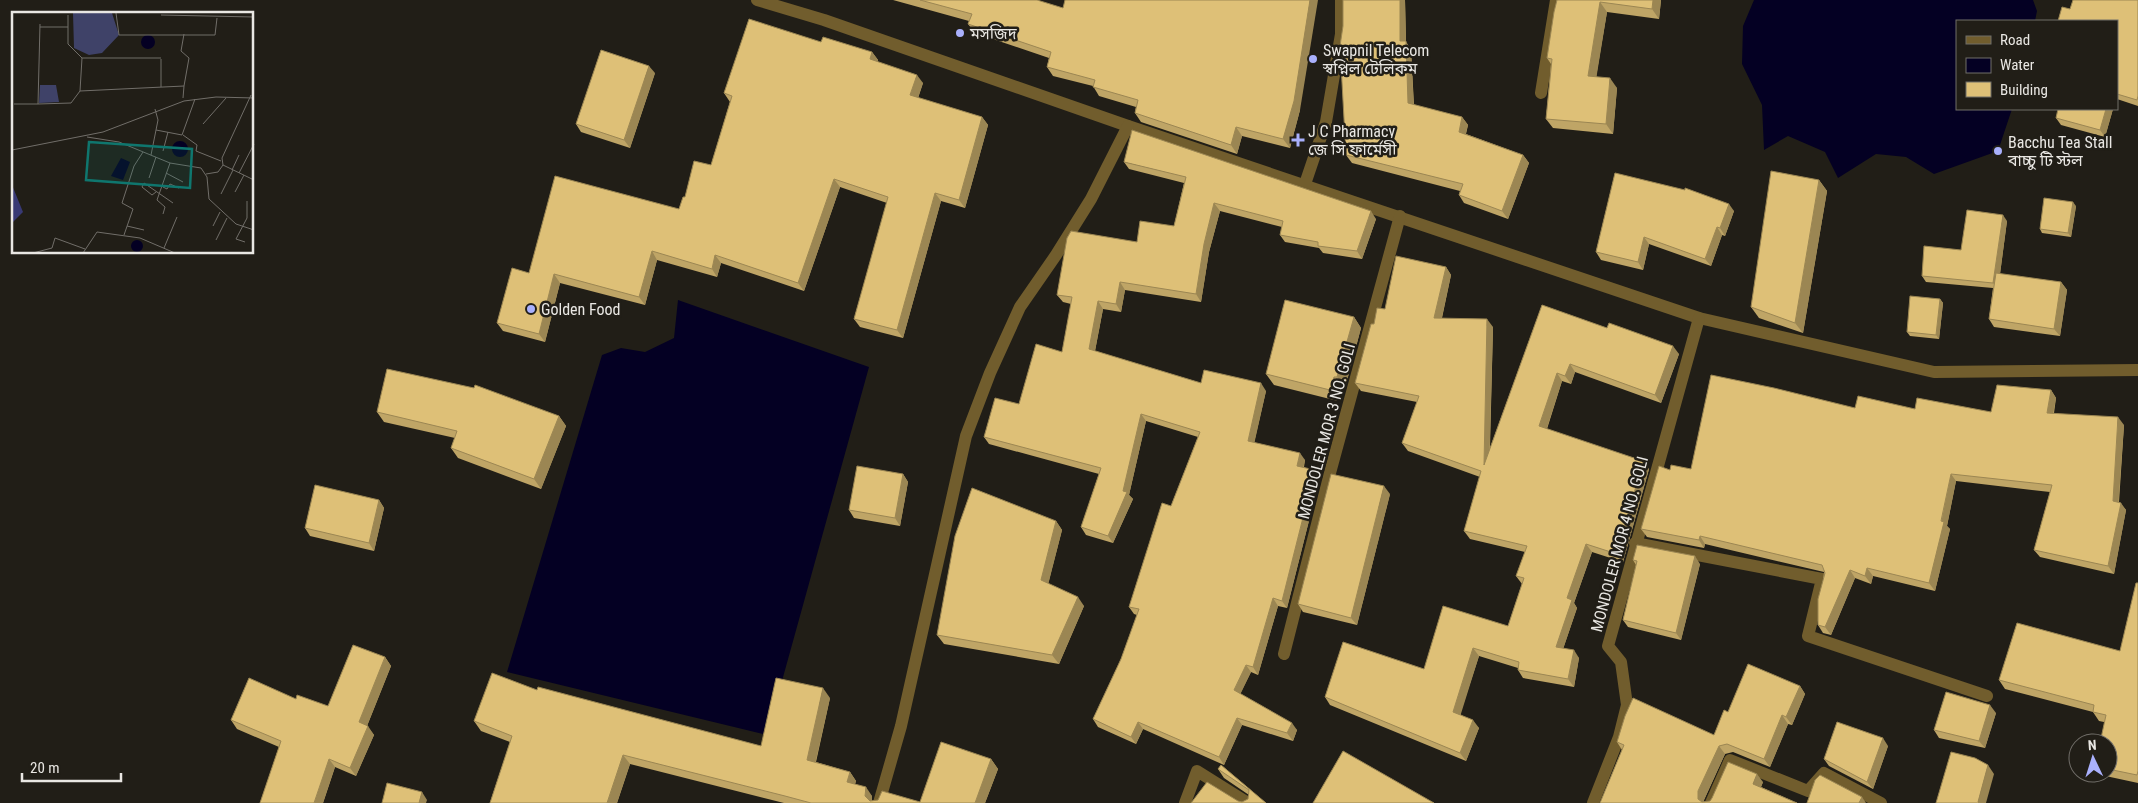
<svg xmlns="http://www.w3.org/2000/svg" width="2138" height="803" font-family="'Roboto Condensed','Noto Sans Bengali',sans-serif">
  <style>
    .water { fill: #040023 }
    .lines { fill: none; stroke-linecap: round; stroke-linejoin: round }
    .street { stroke: #715d2d; stroke-width: 12 }
    .wall { fill: #bfa566 }
    .shaded-wall { fill: #9b8653 }
    .building { fill: #dec077; stroke: #9b8653 }
    .poi-dot { fill: #a9b0fc; stroke: #211e17; stroke-width: 2 }
    .labels { text-anchor: middle; stroke-width: 5; stroke-linejoin: round; paint-order: stroke }
    .poi-label { font-size: 16px; fill: #e9e7e3; stroke: #211e17; text-anchor: start }
    .street-label { font-size: 16px; fill: #e9e7e3; stroke: #211e17 }
    .inset-road { fill: none; stroke: #716e69; stroke-width: 1 }
    .view { fill: #0f766e; fill-opacity: 0.15; stroke: #0f766e; stroke-width: 2.5 }
    .inset-edge { fill: none; stroke: #e9e7e3; stroke-width: 2.5 }
  </style>
  <rect width="100%" height="100%" fill="#211e17"/>
  <g class="water">
    <path d="M 1754,0 L 2033,0 L 2037,11 L 2035,21 L 1957,21 L 1957,109 L 2012,109 L 1998,151 L 1934,174 L 1906,157 L 1876,154 L 1838,178 L 1825,152 L 1788,136 L 1764,150 L 1762,105 L 1742,64 L 1743,26 Z"/>
    <path d="M 678,300 L 869,367 L 767,735 L 507,672 L 602,355 L 621,348 L 645,352 L 674,338 Z"/>
  </g>
  <g class="lines">
    <g class="street">
      <path d="M 757,0 L 824,20 L 1128,126 L 1699,318 L 1934,372 L 2138,370"/>
      <path d="M 1541,93 L 1556,0"/>
      <path d="M 1305,184 L 1326,122 L 1341,34 L 1341,0"/>
      <path d="M 1635,543 L 1822,579 L 1808,636 L 1987,696"/>
      <path d="M 1284,654 L 1330,473 L 1400,216"/>
      <path d="M 879,803 L 901,726 L 966,436 L 990,373 L 1020,307 L 1056,255 L 1091,199 L 1128,126"/>
      <path d="M 1185,803 L 1197,771 L 1248,803"/>
      <path d="M 1593,803 L 1619,737 L 1627,705 L 1621,662 L 1608,646 L 1699,318"/>
      <path d="M 1711,803 L 1730,760 L 1808,791 L 1824,773 L 1881,803"/>
    </g>
  </g>
  <g class="wall">
    <path d="M 893,0 L 1037,0 L 1300,110 L 1290,148 L 1242,136 L 1237,154 L 1141,122 L 1135,113 L 1136,107 L 1099,96 L 1093,86 L 1053,76 L 1047,67 L 1049,58 L 975,33 L 968,24 L 969,21 Z"/>
    <path d="M 1343,0 L 1405,0 L 1406,42 L 1411,49 L 1414,105 L 1462,117 L 1468,125 L 1466,134 L 1523,155 L 1529,163 L 1508,219 L 1464,203 L 1459,195 L 1460,191 L 1352,163 L 1346,155 Z"/>
    <path d="M 1557,0 L 1661,0 L 1659,19 L 1607,12 L 1596,77 L 1617,88 L 1613,134 L 1553,128 L 1546,119 L 1551,64 L 1547,58 Z"/>
    <path d="M 2138,0 L 2138,106 L 2117,99 L 2117,21 Z"/>
    <path d="M 821,42 L 872,52 L 878,60 L 877,62 L 923,83 L 918,98 L 982,117 L 988,125 L 965,208 L 941,201 L 903,338 L 860,327 L 854,319 L 887,203 L 840,187 L 804,291 L 721,263 L 717,277 L 657,260 L 645,305 L 560,283 L 545,342 L 503,331 L 497,323 L 529,273 L 679,209 L 685,197 L 711,165 L 730,102 L 724,93 Z"/>
    <path d="M 655,73 L 630,148 L 581,132 L 576,124 Z"/>
    <path d="M 2113,109 L 2105,137 L 2061,125 L 2056,118 Z"/>
    <path d="M 1124,162 L 1376,219 L 1362,259 L 1323,253 L 1319,248 L 1285,242 L 1280,235 L 1282,227 L 1220,211 L 1209,252 L 1201,302 L 1125,290 L 1121,312 L 1103,309 L 1095,351 L 1201,383 L 1266,391 L 1254,443 L 1305,460 L 1304,467 L 1320,477 L 1287,608 L 1278,606 L 1258,675 L 1251,672 L 1240,694 L 1297,730 L 1293,741 L 1242,725 L 1224,765 L 1143,729 L 1136,744 L 1098,727 L 1093,719 L 1121,659 L 1137,615 L 1134,614 L 1129,607 L 1171,506 L 1198,437 L 1146,421 L 1129,495 L 1133,499 L 1113,543 L 1086,535 L 1081,527 L 1099,474 L 989,444 L 984,437 L 1019,404 L 1062,352 L 1071,304 L 1063,302 L 1057,295 L 1137,242 L 1174,226 L 1184,183 L 1129,169 Z"/>
    <path d="M 1615,173 L 1734,211 L 1725,236 L 1722,235 L 1711,266 L 1649,244 L 1643,270 L 1601,260 L 1596,252 Z"/>
    <path d="M 1819,180 L 1827,191 L 1803,333 L 1759,318 L 1751,307 Z"/>
    <path d="M 2076,206 L 2071,237 L 2042,233 L 2040,229 Z"/>
    <path d="M 2007,221 L 2000,274 L 2061,282 L 2067,290 L 2060,336 L 1994,327 L 1989,319 L 1993,288 L 1926,282 L 1922,276 Z"/>
    <path d="M 1446,267 L 1451,275 L 1442,318 L 1493,327 L 1490,448 L 1542,305 L 1679,354 L 1661,403 L 1575,372 L 1571,384 L 1562,381 L 1547,429 L 1649,469 L 1623,562 L 1592,552 L 1574,603 L 1577,608 L 1563,649 L 1579,658 L 1574,687 L 1523,678 L 1518,670 L 1518,668 L 1479,656 L 1460,714 L 1479,728 L 1466,761 L 1330,705 L 1325,697 L 1424,669 L 1508,626 L 1522,584 L 1516,576 L 1525,552 L 1470,539 L 1464,531 L 1480,477 L 1408,451 L 1402,443 L 1417,402 L 1361,391 L 1355,383 L 1374,324 L 1385,309 Z"/>
    <path d="M 1940,299 L 1943,303 L 1939,339 L 1910,336 L 1907,332 Z"/>
    <path d="M 1354,317 L 1361,328 L 1345,388 L 1341,387 L 1338,401 L 1274,385 L 1266,374 Z"/>
    <path d="M 474,388 L 559,416 L 566,426 L 541,489 L 458,458 L 451,448 L 455,438 L 384,422 L 377,412 Z"/>
    <path d="M 2051,390 L 2056,398 L 2054,413 L 2124,425 L 2119,502 L 2126,510 L 2114,574 L 2040,557 L 2034,550 L 2050,492 L 1956,481 L 1947,526 L 1950,529 L 1935,591 L 1873,576 L 1871,584 L 1855,578 L 1831,635 L 1823,633 L 1818,625 L 1824,572 L 1705,544 L 1704,548 L 1647,537 L 1641,529 L 1670,470 L 1691,469 L 1855,408 L 1915,409 L 1991,412 Z"/>
    <path d="M 903,474 L 908,482 L 900,526 L 854,518 L 849,510 Z"/>
    <path d="M 1390,494 L 1357,625 L 1303,612 L 1298,604 Z"/>
    <path d="M 379,500 L 384,508 L 374,551 L 310,536 L 305,528 Z"/>
    <path d="M 1056,521 L 1062,530 L 1048,584 L 1084,606 L 1059,664 L 944,644 L 937,635 Z"/>
    <path d="M 1633,560 L 1700,564 L 1681,640 L 1628,627 L 1623,620 L 1636,565 Z"/>
    <path d="M 2138,583 L 2138,783 L 2101,775 L 2099,773 L 2108,773 L 2108,743 L 2104,722 L 2099,721 L 2093,712 L 2005,689 L 1999,680 L 2120,651 Z"/>
    <path d="M 385,657 L 391,666 L 367,726 L 374,735 L 356,776 L 335,767 L 323,803 L 260,803 L 279,747 L 237,729 L 231,720 L 328,706 Z"/>
    <path d="M 1800,686 L 1805,694 L 1792,725 L 1788,724 L 1770,767 L 1733,752 L 1725,754 L 1704,800 L 1704,802 L 1710,801 L 1763,782 L 1761,787 L 1797,803 L 1600,803 L 1622,750 L 1617,742 L 1714,735 L 1728,712 Z"/>
    <path d="M 537,690 L 761,746 L 830,698 L 816,762 L 850,772 L 856,781 L 855,784 L 872,796 L 872,801 L 920,802 L 991,759 L 998,769 L 985,803 L 784,803 L 630,764 L 617,803 L 490,803 L 510,742 L 481,731 L 474,721 Z"/>
    <path d="M 1996,713 L 1985,748 L 1939,738 L 1934,730 Z"/>
    <path d="M 1888,746 L 1873,789 L 1829,766 L 1824,759 Z"/>
    <path d="M 1221,765 L 1266,803 L 1191,803 L 1238,801 L 1242,802 L 1248,799 L 1249,795 L 1224,778 L 1218,769 Z"/>
  </g>
  <g class="shaded-wall">
    <path d="M 1310,0 L 1318,0 L 1300,110 L 1290,148 L 1283,139 Z"/>
    <path d="M 1400,0 L 1405,0 L 1406,42 L 1411,49 L 1414,111 L 1408,103 L 1400,41 Z"/>
    <path d="M 1653,0 L 1661,0 L 1659,19 L 1652,9 Z"/>
    <path d="M 1600,2 L 1607,12 L 1595,86 L 1588,76 Z"/>
    <path d="M 872,52 L 878,60 L 876,68 L 870,59 Z"/>
    <path d="M 649,66 L 655,73 L 630,148 L 624,140 Z"/>
    <path d="M 917,75 L 923,83 L 916,104 L 910,95 Z"/>
    <path d="M 1610,78 L 1617,88 L 1613,134 L 1606,124 Z"/>
    <path d="M 2106,109 L 2113,109 L 2105,137 L 2100,130 Z"/>
    <path d="M 982,117 L 988,125 L 965,208 L 959,200 Z"/>
    <path d="M 1462,117 L 1468,125 L 1464,140 L 1459,132 Z"/>
    <path d="M 1236,127 L 1242,136 L 1237,154 L 1231,145 Z"/>
    <path d="M 1523,155 L 1529,163 L 1508,219 L 1502,211 Z"/>
    <path d="M 834,179 L 840,187 L 804,291 L 798,283 Z"/>
    <path d="M 1819,180 L 1827,191 L 1803,333 L 1795,323 Z"/>
    <path d="M 935,193 L 941,201 L 903,338 L 897,330 Z"/>
    <path d="M 2073,202 L 2076,206 L 2071,237 L 2068,233 Z"/>
    <path d="M 1214,203 L 1220,211 L 1209,252 L 1201,302 L 1196,294 L 1204,244 Z"/>
    <path d="M 1729,204 L 1734,211 L 1725,236 L 1720,228 Z"/>
    <path d="M 1371,211 L 1376,219 L 1362,259 L 1357,251 Z"/>
    <path d="M 2003,215 L 2007,221 L 1998,289 L 1993,283 Z"/>
    <path d="M 1717,227 L 1722,235 L 1711,266 L 1705,259 Z"/>
    <path d="M 1644,237 L 1649,244 L 1643,270 L 1638,262 Z"/>
    <path d="M 652,251 L 657,260 L 645,305 L 639,297 Z"/>
    <path d="M 715,255 L 721,263 L 717,277 L 712,269 Z"/>
    <path d="M 1446,267 L 1451,275 L 1440,326 L 1434,318 Z"/>
    <path d="M 554,274 L 560,283 L 545,342 L 539,334 Z"/>
    <path d="M 1120,282 L 1125,290 L 1121,312 L 1116,304 Z"/>
    <path d="M 2061,282 L 2067,290 L 2060,336 L 2054,329 Z"/>
    <path d="M 1940,299 L 1943,303 L 1939,339 L 1936,335 Z"/>
    <path d="M 1098,301 L 1103,309 L 1094,356 L 1089,349 Z"/>
    <path d="M 1354,317 L 1361,328 L 1345,388 L 1337,377 Z"/>
    <path d="M 1487,319 L 1493,327 L 1489,473 L 1484,465 Z"/>
    <path d="M 1673,346 L 1679,354 L 1661,403 L 1655,395 Z"/>
    <path d="M 1570,364 L 1575,372 L 1571,384 L 1565,376 Z"/>
    <path d="M 1557,373 L 1562,381 L 1545,434 L 1539,426 Z"/>
    <path d="M 1334,377 L 1341,387 L 1338,401 L 1330,390 Z"/>
    <path d="M 1261,383 L 1266,391 L 1253,449 L 1248,441 Z"/>
    <path d="M 2051,390 L 2056,398 L 2052,420 L 2047,413 Z"/>
    <path d="M 1141,414 L 1146,421 L 1129,495 L 1133,499 L 1113,543 L 1108,536 L 1123,491 Z"/>
    <path d="M 559,416 L 566,426 L 541,489 L 534,479 Z"/>
    <path d="M 2118,417 L 2124,425 L 2118,509 L 2113,501 Z"/>
    <path d="M 1300,453 L 1305,460 L 1302,473 L 1297,466 Z"/>
    <path d="M 1643,461 L 1649,469 L 1623,562 L 1617,554 Z"/>
    <path d="M 1315,470 L 1320,477 L 1287,608 L 1282,601 Z"/>
    <path d="M 903,474 L 908,482 L 900,526 L 895,518 Z"/>
    <path d="M 1951,474 L 1956,481 L 1947,526 L 1950,529 L 1935,591 L 1929,583 Z"/>
    <path d="M 1384,486 L 1390,494 L 1357,625 L 1351,618 Z"/>
    <path d="M 379,500 L 384,508 L 374,551 L 369,543 Z"/>
    <path d="M 2121,503 L 2126,510 L 2114,574 L 2108,566 Z"/>
    <path d="M 1056,521 L 1062,530 L 1047,589 L 1041,580 Z"/>
    <path d="M 1700,536 L 1705,544 L 1704,548 L 1699,540 Z"/>
    <path d="M 1586,544 L 1592,552 L 1574,603 L 1577,608 L 1561,655 L 1556,647 L 1567,598 Z"/>
    <path d="M 1695,556 L 1700,564 L 1681,640 L 1676,633 Z"/>
    <path d="M 1867,568 L 1873,576 L 1871,584 L 1865,576 Z"/>
    <path d="M 1850,570 L 1855,578 L 1831,635 L 1825,627 Z"/>
    <path d="M 1078,597 L 1084,606 L 1059,664 L 1052,655 Z"/>
    <path d="M 1273,598 L 1278,606 L 1258,675 L 1253,667 Z"/>
    <path d="M 1473,648 L 1479,656 L 1459,720 L 1453,712 Z"/>
    <path d="M 1574,650 L 1579,658 L 1574,687 L 1568,679 Z"/>
    <path d="M 385,657 L 391,666 L 365,731 L 359,722 Z"/>
    <path d="M 1246,665 L 1251,672 L 1239,697 L 1234,690 Z"/>
    <path d="M 1800,686 L 1805,694 L 1792,725 L 1786,717 Z"/>
    <path d="M 823,688 L 830,698 L 814,769 L 807,760 Z"/>
    <path d="M 1990,705 L 1996,713 L 1985,748 L 1979,741 Z"/>
    <path d="M 1782,715 L 1788,724 L 1770,767 L 1764,759 Z"/>
    <path d="M 1237,718 L 1242,725 L 1224,765 L 1219,757 Z"/>
    <path d="M 1473,720 L 1479,728 L 1466,761 L 1460,753 Z"/>
    <path d="M 1138,722 L 1143,729 L 1136,744 L 1131,737 Z"/>
    <path d="M 1292,723 L 1297,730 L 1293,741 L 1287,733 Z"/>
    <path d="M 368,726 L 374,735 L 356,776 L 350,768 Z"/>
    <path d="M 1883,738 L 1888,746 L 1873,789 L 1867,782 Z"/>
    <path d="M 1719,746 L 1725,754 L 1704,800 L 1704,803 L 1698,799 L 1698,791 Z"/>
    <path d="M 623,755 L 630,764 L 617,803 L 607,803 Z"/>
    <path d="M 329,759 L 335,767 L 323,803 L 314,803 Z"/>
    <path d="M 991,759 L 998,769 L 985,803 L 975,803 Z"/>
    <path d="M 1988,765 L 1994,774 L 1986,803 L 1978,803 L 1978,802 Z"/>
    <path d="M 850,772 L 856,781 L 853,791 L 847,782 Z"/>
    <path d="M 1757,774 L 1763,782 L 1759,792 L 1753,784 Z"/>
    <path d="M 866,787 L 872,796 L 872,803 L 865,796 Z"/>
    <path d="M 422,792 L 427,800 L 426,803 L 419,803 Z"/>
    <path d="M 1862,797 L 1866,803 L 1859,803 Z"/>
  </g>
  <g class="building">
    <path d="M 920,0 L 1037,0 L 1063,8 L 1065,0 L 1310,0 L 1294,101 L 1283,139 L 1236,127 L 1231,145 L 1135,113 L 1138,100 L 1093,87 L 1095,80 L 1047,67 L 1051,52 L 968,24 L 972,14 Z"/>
    <path d="M 1343,0 L 1400,0 L 1400,41 L 1406,41 L 1408,103 L 1462,117 L 1459,132 L 1523,155 L 1502,211 L 1459,195 L 1463,184 L 1346,155 L 1340,46 L 1343,26 Z"/>
    <path d="M 1557,0 L 1653,0 L 1652,9 L 1600,2 L 1588,76 L 1610,78 L 1606,124 L 1546,119 L 1552,59 L 1547,58 L 1554,12 Z"/>
    <path d="M 2073,0 L 2138,0 L 2138,96 L 2137,100 L 2117,94 L 2117,21 L 2058,21 L 2062,7 L 2070,9 Z"/>
    <path d="M 749,19 L 821,42 L 823,37 L 872,52 L 870,59 L 917,75 L 910,95 L 982,117 L 959,200 L 935,193 L 897,330 L 854,319 L 888,197 L 834,179 L 798,283 L 715,255 L 712,269 L 652,251 L 639,297 L 554,274 L 539,334 L 497,323 L 512,268 L 529,273 L 555,176 L 679,209 L 683,197 L 685,197 L 694,161 L 711,165 L 732,96 L 724,93 Z"/>
    <path d="M 601,50 L 649,66 L 624,140 L 576,124 Z"/>
    <path d="M 2058,109 L 2106,109 L 2100,130 L 2056,118 Z"/>
    <path d="M 1132,130 L 1371,211 L 1357,251 L 1318,246 L 1318,242 L 1280,235 L 1283,221 L 1214,203 L 1204,244 L 1196,294 L 1120,282 L 1116,304 L 1098,301 L 1089,349 L 1201,383 L 1204,370 L 1261,383 L 1248,441 L 1300,453 L 1297,466 L 1315,470 L 1282,601 L 1273,598 L 1253,667 L 1246,665 L 1234,690 L 1292,723 L 1287,733 L 1237,718 L 1219,757 L 1138,722 L 1131,737 L 1093,719 L 1121,659 L 1139,609 L 1129,607 L 1162,503 L 1171,506 L 1200,432 L 1141,414 L 1123,491 L 1127,492 L 1108,536 L 1081,527 L 1101,468 L 984,437 L 995,398 L 1019,404 L 1036,344 L 1062,352 L 1072,297 L 1057,295 L 1067,238 L 1071,231 L 1137,242 L 1140,221 L 1174,226 L 1186,177 L 1124,162 Z"/>
    <path d="M 1771,171 L 1819,180 L 1795,323 L 1751,307 Z"/>
    <path d="M 1615,173 L 1685,190 L 1685,188 L 1729,204 L 1720,228 L 1717,227 L 1705,259 L 1644,237 L 1638,262 L 1596,252 Z"/>
    <path d="M 2044,198 L 2073,202 L 2068,233 L 2040,229 Z"/>
    <path d="M 1967,210 L 2003,215 L 1993,283 L 1922,276 L 1924,246 L 1961,250 Z"/>
    <path d="M 1396,256 L 1446,267 L 1434,318 L 1487,319 L 1484,465 L 1542,305 L 1607,328 L 1609,323 L 1673,346 L 1655,395 L 1570,364 L 1565,376 L 1557,373 L 1539,426 L 1643,461 L 1617,554 L 1586,544 L 1567,598 L 1572,600 L 1556,647 L 1574,650 L 1568,679 L 1518,670 L 1519,662 L 1473,648 L 1453,712 L 1473,720 L 1460,753 L 1325,697 L 1343,642 L 1424,669 L 1443,606 L 1508,626 L 1524,578 L 1516,576 L 1527,546 L 1464,531 L 1481,471 L 1402,443 L 1419,396 L 1355,383 L 1371,324 L 1374,324 L 1377,308 L 1385,309 Z"/>
    <path d="M 1996,273 L 2061,282 L 2054,329 L 1989,319 Z"/>
    <path d="M 1910,296 L 1940,299 L 1936,335 L 1907,332 Z"/>
    <path d="M 1285,300 L 1354,317 L 1337,377 L 1334,377 L 1330,390 L 1266,374 Z"/>
    <path d="M 387,369 L 474,388 L 475,385 L 559,416 L 534,479 L 451,448 L 457,431 L 377,412 Z"/>
    <path d="M 1711,375 L 1774,388 L 1855,408 L 1858,396 L 1915,409 L 1917,398 L 1991,412 L 1997,385 L 2051,390 L 2047,413 L 2118,417 L 2113,501 L 2121,503 L 2108,566 L 2034,550 L 2052,485 L 1951,474 L 1941,521 L 1944,522 L 1929,583 L 1867,568 L 1865,576 L 1850,570 L 1825,627 L 1818,625 L 1818,599 L 1825,573 L 1822,565 L 1700,536 L 1699,540 L 1641,529 L 1659,466 L 1670,470 L 1671,465 L 1691,469 Z"/>
    <path d="M 857,466 L 903,474 L 895,518 L 849,510 Z"/>
    <path d="M 1331,474 L 1384,486 L 1351,618 L 1298,604 Z"/>
    <path d="M 315,485 L 379,500 L 369,543 L 305,528 Z"/>
    <path d="M 972,488 L 1056,521 L 1041,580 L 1078,597 L 1052,655 L 937,635 L 955,536 Z"/>
    <path d="M 1637,545 L 1695,556 L 1676,633 L 1623,620 L 1637,561 L 1633,560 Z"/>
    <path d="M 2136,583 L 2138,583 L 2138,771 L 2137,775 L 2108,769 L 2108,743 L 2100,743 L 2106,715 L 2093,712 L 2094,705 L 1999,680 L 2017,623 L 2120,651 Z"/>
    <path d="M 353,645 L 385,657 L 359,722 L 368,726 L 350,768 L 329,759 L 314,803 L 260,803 L 281,741 L 231,720 L 249,678 L 296,699 L 297,695 L 328,706 Z"/>
    <path d="M 1748,664 L 1800,686 L 1786,717 L 1782,715 L 1764,759 L 1727,744 L 1719,746 L 1698,791 L 1698,799 L 1702,802 L 1710,801 L 1712,798 L 1728,762 L 1757,774 L 1753,784 L 1797,803 L 1600,803 L 1624,745 L 1617,742 L 1625,716 L 1633,698 L 1714,735 L 1724,710 L 1728,712 Z"/>
    <path d="M 492,673 L 537,690 L 538,687 L 761,746 L 776,678 L 823,688 L 807,760 L 850,772 L 847,782 L 866,787 L 865,796 L 870,801 L 878,800 L 882,791 L 920,802 L 941,742 L 991,759 L 975,803 L 811,803 L 785,796 L 623,755 L 607,803 L 490,803 L 512,736 L 474,721 Z"/>
    <path d="M 1946,692 L 1990,705 L 1979,741 L 1934,730 Z"/>
    <path d="M 1837,722 L 1883,738 L 1867,782 L 1824,759 Z"/>
    <path d="M 1343,751 L 1434,803 L 1313,803 Z"/>
    <path d="M 1951,752 L 1975,758 L 1988,765 L 1978,802 L 1979,803 L 1936,803 Z"/>
    <path d="M 1221,765 L 1266,803 L 1191,803 L 1207,782 L 1238,801 L 1242,802 L 1248,799 L 1249,790 L 1218,769 Z"/>
    <path d="M 1820,775 L 1862,797 L 1859,803 L 1807,803 L 1815,780 Z"/>
    <path d="M 387,783 L 422,792 L 419,803 L 382,803 Z"/>
  </g>
  <g class="poi-dot">
    <circle cx="960" cy="33" r="5"/>
    <circle cx="1313" cy="59" r="5"/>
    <path d="M1295.5 132.5h5v5h5v5h-5v5h-5v-5h-5v-5h5z"/>
    <circle cx="1998" cy="151" r="5"/>
    <circle cx="531" cy="309" r="5"/>
  </g>
  <g class="labels">
    <g class="poi-label">
      <text x="970" y="39">মসজিদ</text>
      <text x="1323" y="56">Swapnil Telecom<tspan x="1323" dy="18">স্বপ্নিল টেলিকম</tspan></text>
      <text x="1308" y="137">J C Pharmacy<tspan x="1308" dy="18">জে সি ফার্মেসী</tspan></text>
      <text x="2008" y="148">Bacchu Tea Stall<tspan x="2008" dy="18">বাচ্চু টি স্টল</tspan></text>
      <text x="541" y="315">Golden Food</text>
    </g>
    <g class="street-label">
      <text transform="translate(1326 431) rotate(-75)" y="6">MONDOLER MOR 3 NO. GOLI</text>
      <text transform="translate(1619 544) rotate(-75)" y="6">MONDOLER MOR 4 NO. GOLI</text>
    </g>
  </g>
  <g transform="translate(12 12)">
    <rect width="241" height="241" fill="#211e17"/>
    <path d="M 61,1 L 100,1 L 107,23 L 90,41 L 77,43 L 62,36 ZM 28,73 L 44,73 L 47,90 L 27,91 Z" fill="#3f4268"/>
    <path d="M 0,173 L 11,200 L 1,210 L 0,210 Z" fill="#383974"/>
    <path d="M129 30a7 7 0 1 1 14 0a7 7 0 1 1-14 0ZM160 137a8 8 0 1 1 16 0a8 8 0 1 1-16 0ZM 109,146 L 118,150 L 111,168 L 99,164 ZM119 234a6 6 0 1 1 12 0a6 6 0 1 1-12 0Z" fill="#040023"/>
    <path class="inset-road" d="M 104,1 L 107,23 L 203,23 L 205,6M 56,3 L 56,32 L 70,46M 149,3 L 242,5M 28,15 L 56,15M 172,22 L 169,39 L 177,46 L 172,74M 149,47 L 149,75M 68,79 L 70,46 L 149,46M 2,92 L 26,92 L 28,12M 26,92 L 59,91 L 68,79 L 172,74 L 171,86M 191,112 L 214,86M 144,118 L 170,123 L 183,87M 171,123 L 185,133 L 184,139 L 209,149M 75,125 L 107,130 L 158,151 L 189,156 L 195,165 L 197,187 L 224,212 L 242,218M 0,138 L 91,120 L 172,89 L 204,85 L 242,86M 151,139 L 156,120M 139,143 L 146,108 L 143,97M 211,153 L 242,168M 220,158 L 227,143M 154,161 L 171,170M 227,161 L 242,132M 194,162 L 206,160 L 211,153 L 210,146 L 239,83M 137,166 L 144,145M 151,175 L 155,177 L 158,172 L 167,176M 144,180 L 140,183 L 130,175 L 132,171 L 161,191M 223,180 L 232,163M 209,182 L 221,158M 151,202 L 153,195 L 145,188 L 158,151M 115,214 L 132,218M 201,214 L 208,200M 112,223 L 121,197 L 110,191 L 122,154 L 131,140M 204,228 L 215,206M 233,230 L 224,227 L 235,206 L 235,189M 152,236 L 165,205M 21,241 L 40,236 L 43,226 L 73,237M 71,241 L 85,220 L 128,226 L 163,241"/>
    <path class="view" d="M 77,130 L 180,137 L 178,176 L 74,168 Z"/>
    <rect width="241" height="241" class="inset-edge"/>
  </g>
  <rect x="1956" y="20" width="162" height="90" fill="#211e17" stroke="#716e69"/>
  <rect x="1966" y="36" width="25" height="8" fill="#715d2d" stroke="#716e69"/>
  <text x="2000" y="45" font-size="15" fill="#e9e7e3">Road</text>
  <rect x="1966" y="58" width="25" height="15" fill="#040023" stroke="#716e69"/>
  <text x="2000" y="70" font-size="15" fill="#e9e7e3">Water</text>
  <rect x="1966" y="82" width="25" height="15" fill="#dec077" stroke="#716e69"/>
  <text x="2000" y="95" font-size="15" fill="#e9e7e3">Building</text>
  <g transform="translate(2093 758) rotate(356)"><circle r="24" fill="#211e17" stroke="#716e69"/>
  <path d="M0-4L9 19L0 12L-9 19Z" fill="#a9b0fc"/>
  <text y="-8" font-size="14" font-weight="bold" text-anchor="middle" fill="#e9e7e3">N</text>
  </g>
  <path d="M22 773v8h99v-8" fill="none" stroke="#e9e7e3" stroke-width="2.5"/>
  <text x="30" y="773" font-size="15" fill="#e9e7e3" stroke="#211e17" stroke-width="4" paint-order="stroke">20 m</text>
</svg>
